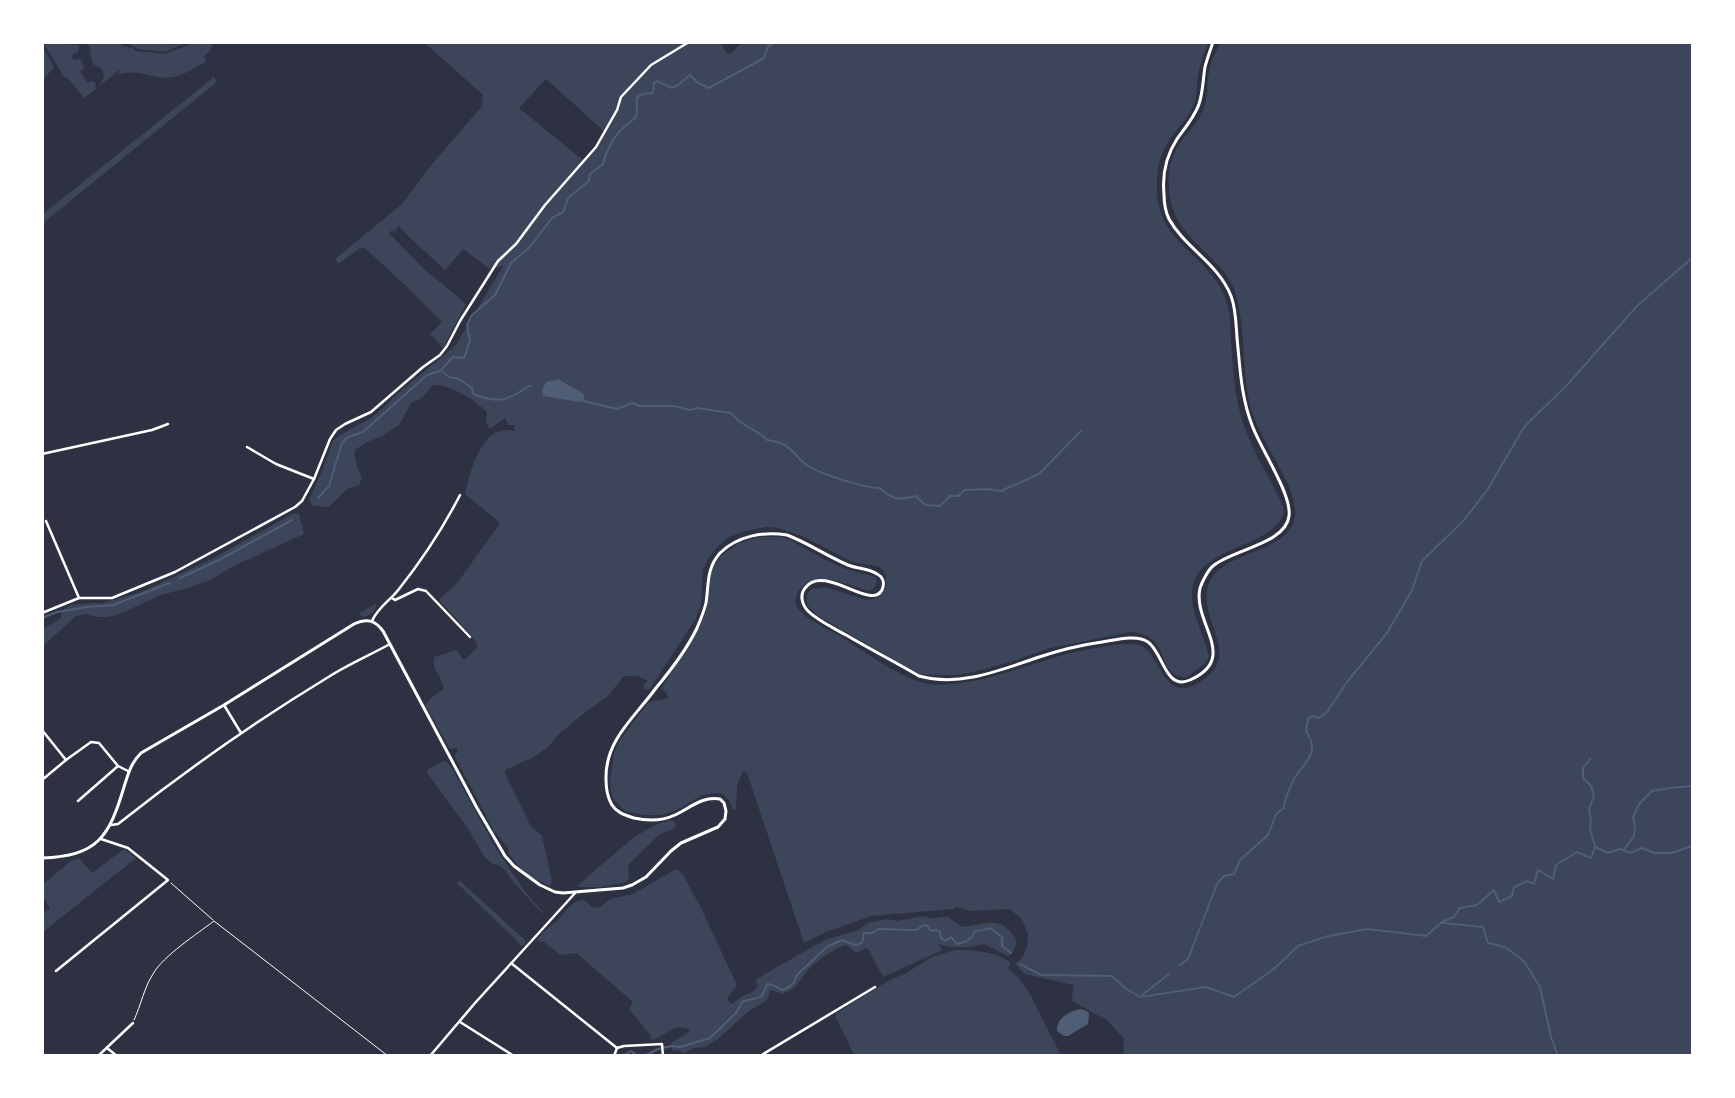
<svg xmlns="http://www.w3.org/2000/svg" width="1735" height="1098" font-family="Karla,sans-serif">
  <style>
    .green { fill: #3c4559; fill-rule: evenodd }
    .water { fill: #4f5d75 }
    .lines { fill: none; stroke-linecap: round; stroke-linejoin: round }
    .stream { stroke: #4f5d75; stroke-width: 2 }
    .path { stroke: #fff; stroke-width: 1 }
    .minor { stroke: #fff; stroke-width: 2.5 }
    .tertiary { stroke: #fff; stroke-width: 3 }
  </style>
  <rect width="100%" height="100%" fill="#2d3142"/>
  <g class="green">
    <path d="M 43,42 L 76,43 L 69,44 L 79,45 L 78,52 L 73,54 L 72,59 L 76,60 L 80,59 L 85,68 L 80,71 L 88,83 L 91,81 L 95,82 L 96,89 L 84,98 L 68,78 L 64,77 Z"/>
    <path d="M 720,42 L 727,53 L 731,54 L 741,42 L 1208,43 C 1204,53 1200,64 1198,75 C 1196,86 1198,98 1192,109 C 1187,120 1177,128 1170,139 C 1154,161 1152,202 1167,226 C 1184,253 1215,268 1226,300 C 1231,313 1230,326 1231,341 C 1233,364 1234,390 1240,412 C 1248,445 1269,475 1283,506 L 1284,514 C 1266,553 1191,544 1192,598 C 1193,616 1205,638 1209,657 L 1205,663 L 1187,677 C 1155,678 1173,635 1131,632 L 1050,648 L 1013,661 L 978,671 L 956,675 L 937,675 L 919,674 L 818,616 L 807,605 L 807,595 L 811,589 L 826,587 L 866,600 L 874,599 L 880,596 L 884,592 L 886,586 L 886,576 L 883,570 L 877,566 L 853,562 L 804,537 L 778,528 L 767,527 L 744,531 L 727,538 L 717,547 L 708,559 L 703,570 L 701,605 L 695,620 L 650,689 L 644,689 L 644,684 L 648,681 L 638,676 L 624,676 L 608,696 L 583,714 L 558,735 L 548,747 L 534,757 L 505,770 L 505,773 L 531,827 L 542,836 L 552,881 L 550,886 L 529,876 L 517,864 L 508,853 L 509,849 L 494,831 L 455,757 L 455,754 L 458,752 L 457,748 L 450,749 L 425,705 L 432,697 L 443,690 C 445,678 431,672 434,657 L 456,650 L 464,660 L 478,647 L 472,636 L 439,600 L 458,582 L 500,523 L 465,494 C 470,471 482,422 514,431 L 515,425 L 508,425 L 505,418 L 490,429 L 486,423 L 487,412 C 474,400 451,384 433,385 L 422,398 L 411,403 L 399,425 L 382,436 L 365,443 L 355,450 C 354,461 358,469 362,478 L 359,485 L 347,489 L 329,507 L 313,506 L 309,500 L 322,471 L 333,441 L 340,435 L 371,418 L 382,409 L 396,395 L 456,345 L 503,266 L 490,269 L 463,249 L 445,270 L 409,237 L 398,225 L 398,227 L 394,232 L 392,230 L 389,233 L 423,268 L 466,304 L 443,348 L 430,334 L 442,322 L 406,286 L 366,249 L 362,247 L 338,264 L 335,259 L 402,204 L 432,164 L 482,106 L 483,95 L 425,43 ZM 546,79 L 605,132 L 594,152 L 583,160 L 519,108 Z"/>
    <path d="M 83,43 L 121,43 L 123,47 L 126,46 L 129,48 L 131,47 L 136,51 L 165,54 L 193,43 L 216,43 L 212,45 L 210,51 L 204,56 L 206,62 C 196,67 184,75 173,77 C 156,81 136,67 119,75 L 120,70 L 99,86 L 104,77 L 102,69 L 93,64 L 93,61 L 90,56 L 91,49 L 89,45 Z"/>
    <path d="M 127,43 L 186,43 L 164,52 L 138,49 Z"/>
    <path d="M 1220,43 L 1692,43 L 1692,1055 L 1123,1055 L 1124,1039 L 1108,1021 L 1072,1001 L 1073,985 L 1025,974 L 1015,964 L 1021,959 L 1027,948 L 1028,934 L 1021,918 L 1009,909 L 971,911 L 956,907 L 953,909 L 871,916 L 826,932 L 804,943 L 747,773 L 743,771 L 737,786 L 736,809 L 733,810 L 729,800 L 724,795 L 719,793 L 702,795 L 675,811 L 661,815 L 643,815 L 625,811 L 614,800 L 611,792 L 610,782 L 614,753 L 620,740 L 647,704 C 654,699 661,701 668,698 L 666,692 L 661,689 L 698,629 L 707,608 L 710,577 L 713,568 L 721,556 L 739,543 L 760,537 L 781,537 L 792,541 L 827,561 L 846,569 L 875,577 L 877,582 L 874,588 L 869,591 C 849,586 820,570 802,587 C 797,591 795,597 796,604 C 799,617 830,630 842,637 C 863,651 897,675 920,682 C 931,685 942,685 953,684 C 996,680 1030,663 1071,653 C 1084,650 1123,642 1135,644 C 1164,648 1159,710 1203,680 C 1240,655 1202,624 1207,591 C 1213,546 1300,558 1295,508 C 1292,481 1265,446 1255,420 C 1239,380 1248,333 1235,292 C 1225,262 1195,249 1179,222 C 1167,202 1164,169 1177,148 C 1184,135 1197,125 1203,111 C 1209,96 1206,82 1210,67 C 1212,58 1217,50 1220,43 Z"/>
    <path d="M 43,47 L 54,67 L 43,80 L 42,47 Z"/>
    <path d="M 214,77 L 217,82 L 43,223 L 43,214 Z"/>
    <path d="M 294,513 L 299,514 L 304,534 L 234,566 L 210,580 L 192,587 L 161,595 L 122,613 L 108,617 L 96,617 L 86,614 L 76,616 L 43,646 L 43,629 L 61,618 L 62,610 L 71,605 L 90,603 L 103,603 L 141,592 L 210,560 Z"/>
    <path d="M 376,604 C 377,612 369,616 362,617 L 359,613 Z"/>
    <path d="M 443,761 L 446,761 L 453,770 L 495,847 L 524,890 L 542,911 L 545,916 L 514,883 L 504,869 L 498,865 L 491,863 L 483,855 L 469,830 L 427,773 L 428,769 Z"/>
    <path d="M 672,820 L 676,824 L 675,828 L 660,834 L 628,865 L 629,878 L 626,882 L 602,887 L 578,887 L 578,885 L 634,837 L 657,824 Z"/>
    <path d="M 124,849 L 136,858 L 43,932 L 43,914 L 50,908 L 43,897 L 43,884 L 71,861 L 79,858 L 92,873 Z"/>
    <path d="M 676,869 L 682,873 L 700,906 L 737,985 L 727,999 L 731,1004 C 736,1002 737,1000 741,997 C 748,992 752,995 758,986 L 755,980 L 763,975 L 825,940 L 858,930 L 868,923 L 887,919 L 897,921 L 923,916 L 933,919 L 940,917 L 948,917 L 962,927 C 986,923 1004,914 1017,942 L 1013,952 L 1008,956 L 984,944 C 971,948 951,949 938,944 L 943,950 L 883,977 L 868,949 L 865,948 L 857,953 L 846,945 C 832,950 820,958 810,968 C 797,981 801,987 782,994 L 771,990 L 767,1000 L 749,1011 L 718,1039 L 705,1047 L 694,1048 L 684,1053 L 677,1050 L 672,1051 L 671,1043 L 688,1033 L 690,1031 L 689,1029 C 671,1023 666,1038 650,1040 L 651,1036 L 629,1009 L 633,1002 L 576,953 L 560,955 L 544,942 L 537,941 C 542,932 549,927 557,921 C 565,913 571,900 584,900 L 592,907 L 599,908 L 610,899 L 633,894 Z"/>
    <path d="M 459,880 L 526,941 L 524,945 L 521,946 L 516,940 L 462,888 L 457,883 Z"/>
    <path d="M 955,950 C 974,950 993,951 1010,962 L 1010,966 L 1008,968 L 1020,979 L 1031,996 L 1061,1055 L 854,1055 L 835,1016 L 837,1013 L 886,982 L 906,973 L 932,957 Z"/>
  </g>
  <g class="water">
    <path d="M 558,379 L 584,394 L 584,401 L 578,402 L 543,396 L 542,391 L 546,382 Z"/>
    <path d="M 1081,1009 L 1087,1011 L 1089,1014 L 1088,1024 L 1068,1036 L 1064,1036 L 1057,1031 C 1056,1018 1070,1011 1081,1009 Z"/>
  </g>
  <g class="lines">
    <g class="stream">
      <path d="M 441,371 L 451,378 L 457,378 L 472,388 L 473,394 C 499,404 507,401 529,386 L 531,386"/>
      <path d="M 584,401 L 617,409 L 632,403 L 640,406 L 674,406 L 690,410 L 697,408 L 731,413 C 740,426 757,429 767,440 C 792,444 789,450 805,464 C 817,473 864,488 879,488 C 893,499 898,501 916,496 L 925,505 L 940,506 L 950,496 L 958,496 L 965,490 L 987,489 L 1001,491 L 1039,474 L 1081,431"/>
      <path d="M 318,498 L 329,486 L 342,443 L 348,437 L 363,432 L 427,375 L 440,371 L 453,357 L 464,358 L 470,341 L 467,325 L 472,315 L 495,295 L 511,263 L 529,248 L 552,218 L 563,212 L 568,198 L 589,181 L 590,174 L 603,164 C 606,151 614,136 624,127 C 627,124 634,120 636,116 C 639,112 635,103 637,97 L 643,94 L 653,93 L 654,83 L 657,81 L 672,88 L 678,85 L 690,75 L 698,83 L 709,88 L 764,58 L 768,47 L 775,42"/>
      <path d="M 180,578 L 219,560 L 292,520"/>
      <path d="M 42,618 L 57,612 L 87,607 L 113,605 L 170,583"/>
      <path d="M 1590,759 L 1583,768 L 1583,778 L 1591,786 L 1594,795 L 1589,810 L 1591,820 L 1590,829 L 1595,846"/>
      <path d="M 1624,850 L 1634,836 L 1635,826 L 1633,818 L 1639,804 L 1652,791 L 1670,788 L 1692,786"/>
      <path d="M 1443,923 L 1483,927 L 1488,943 L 1505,947 L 1524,961 L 1540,987 L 1551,1037 L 1558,1056"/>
      <path d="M 1020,964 L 1041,975 L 1112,976 L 1125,988 L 1140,997 L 1206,987 L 1234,997 L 1274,969 L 1298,946 L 1328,936 L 1368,929 L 1426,936 L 1442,922 L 1454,917 L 1460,908 L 1477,905 L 1494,890 L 1499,902 L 1512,896 L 1514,887 L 1527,881 L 1534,884 L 1538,870 L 1553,879 L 1556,865 L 1577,852 L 1591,858 L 1595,847 L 1608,853 L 1620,849 L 1630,853 L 1642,848 L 1655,853 L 1672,853 L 1692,846"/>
      <path d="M 1180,965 L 1188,959 L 1217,884 L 1224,876 L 1234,874 L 1240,860 L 1268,835 L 1276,814 L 1284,808 C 1284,800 1290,787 1294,779 C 1305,761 1321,754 1306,731 L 1308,719 L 1312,716 L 1319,718 L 1327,712 L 1347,682 L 1387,633 L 1412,590 L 1422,561 L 1464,520 L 1488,489 L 1524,427 L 1567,385 L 1638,305 L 1692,258"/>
      <path d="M 1142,995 L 1169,974"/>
      <path d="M 623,1056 L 631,1051 L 638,1056"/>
      <path d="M 644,1056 L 658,1049 L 672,1046 L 680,1047 L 710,1038 L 736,1013 L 742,1002 C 760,995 760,1004 767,984 L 773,985 L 782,990 L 789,987 L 794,982 L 797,975 L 827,947 L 842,940 L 855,945 L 862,943 L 864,933 L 872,933 L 878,929 L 916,930 L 922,926 L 927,925 L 931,931 L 937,930 L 940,932 L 941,938 L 945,941 L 951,937 L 957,944 C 965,942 972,940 975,931 L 984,930 L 990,928 L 1002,937 L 1002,946 L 1011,953"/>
    </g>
    <g class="path">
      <path d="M 171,883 L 213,920"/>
      <path d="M 134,1020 C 141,1005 144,988 153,974 C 163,956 197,934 214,921 L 388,1056"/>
    </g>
    <g class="minor">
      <path d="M 247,447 L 276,464 L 314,479"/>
      <path d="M 42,454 L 152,430 L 168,424"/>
      <path d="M 46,521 L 79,598"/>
      <path d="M 392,598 L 395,600 L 418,589 L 426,591 L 470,637"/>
      <path d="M 42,613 L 79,598 L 112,598 L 175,572 L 295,507 L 302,501 L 314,479 L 330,439 L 336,430 L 345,424 L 371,412 L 423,367 L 440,355 L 447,346 L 460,321 L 498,261 L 516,244 L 545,205 L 596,147 L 617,110 L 621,97 L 651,65 L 689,42"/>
      <path d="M 372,621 C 378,607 390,601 399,589 C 422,560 443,528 460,495"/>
      <path d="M 224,705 L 241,733"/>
      <path d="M 42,730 L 66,760"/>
      <path d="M 42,780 L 66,760 L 91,742 L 99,743 L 118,766 L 128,771"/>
      <path d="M 78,801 L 118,766"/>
      <path d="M 111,825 L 118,824 C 185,771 256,721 330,676 C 349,664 370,655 390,644"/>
      <path d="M 511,963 L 617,1048"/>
      <path d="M 56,971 L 168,880 L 128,848 L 101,839"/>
      <path d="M 460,1022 L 514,1056"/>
      <path d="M 107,1048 L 117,1056"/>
      <path d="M 98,1056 L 133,1023"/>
      <path d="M 430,1056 L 475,1003 L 576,892"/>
      <path d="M 614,1056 L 617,1048 L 624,1046 L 662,1044 L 663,1056"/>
      <path d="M 760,1056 L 875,987"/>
    </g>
    <path class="tertiary" d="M 42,858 C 98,856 109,837 124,787 C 128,774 131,763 141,753 L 224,705 L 354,624 C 367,618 375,620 383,631 L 477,808 L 505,856 L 514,866 L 540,885 L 555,892 L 563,893 L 623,888 L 632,885 L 646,877 L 671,851 L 681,843 L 718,827 L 725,819 L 726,811 L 724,803 L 720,799 C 702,796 690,808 675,815 C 662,821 647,821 634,818 C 625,815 617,813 612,805 C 607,797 606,787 606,779 C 605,740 635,717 656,688 C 671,670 687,649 697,628 C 700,621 704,611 706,603 C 709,584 706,569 720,553 C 737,536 764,531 787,535 C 808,543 827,556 848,565 C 857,569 869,568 877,574 C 883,577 885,583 882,590 C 871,611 825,564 806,587 C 799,594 802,605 808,611 C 818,621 834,628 846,635 C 870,649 895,662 919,676 C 959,687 998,671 1036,658 C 1057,651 1080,645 1102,642 C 1115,640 1137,634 1148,642 C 1163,652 1165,691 1190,680 C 1240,658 1192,623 1200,588 C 1202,582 1208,570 1213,566 C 1231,550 1286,544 1289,516 C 1292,494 1260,448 1252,425 C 1241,397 1240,367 1237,338 C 1236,324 1236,309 1231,296 C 1218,263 1185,248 1169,219 C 1165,211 1164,202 1164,194 C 1162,174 1166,156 1177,139 C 1185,128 1195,116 1199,104 C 1203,92 1203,79 1205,67 C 1207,59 1210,51 1213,42"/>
  </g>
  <rect width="1735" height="1098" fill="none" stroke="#ffffff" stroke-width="88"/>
</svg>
